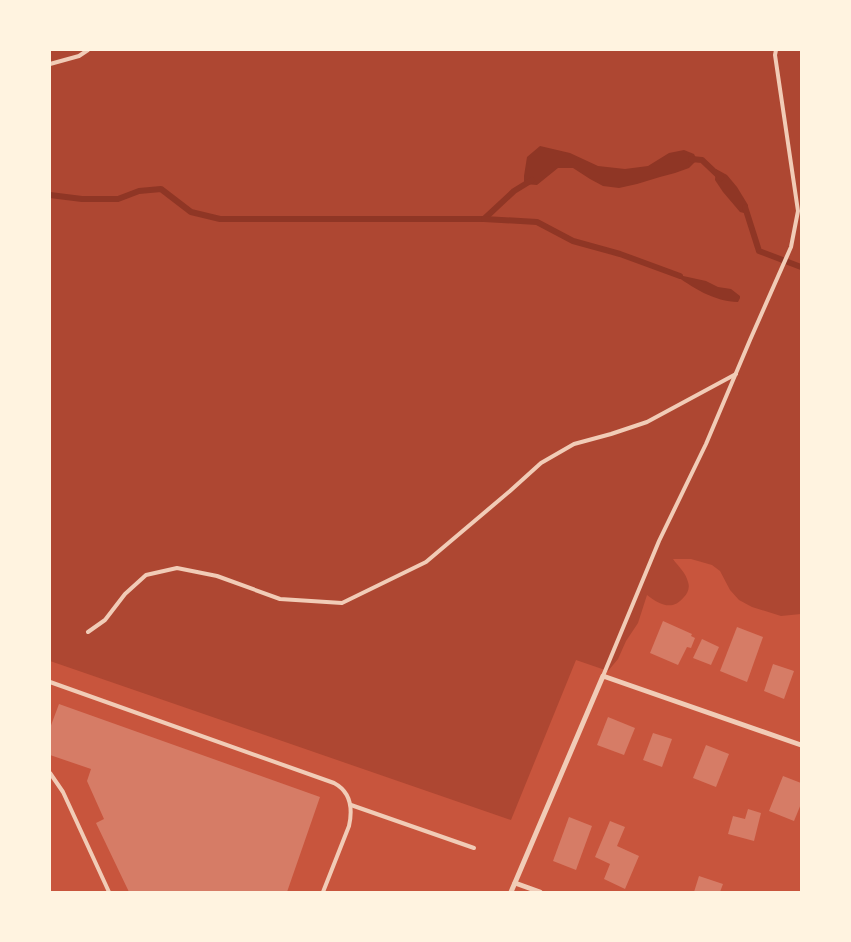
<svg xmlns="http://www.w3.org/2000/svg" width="851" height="942" font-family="Cabin,sans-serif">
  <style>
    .green { fill: #ae4732 }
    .water { fill: #8f3625 }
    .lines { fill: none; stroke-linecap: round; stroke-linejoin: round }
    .stream { stroke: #8f3625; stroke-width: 6 }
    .building { fill: #d67c66 }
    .service { stroke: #f1ccb7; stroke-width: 4 }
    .minor { stroke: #f1ccb7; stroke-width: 5 }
  </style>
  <rect width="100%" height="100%" fill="#c8553d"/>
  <path class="green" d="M 50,50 L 801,50 L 801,614 L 781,616 L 752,607 L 739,600 L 730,590 L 720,571 L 712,565 L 691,559 L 673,559 C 678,566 686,573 688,582 C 690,587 688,593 684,597 C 672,612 659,604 647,595 L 638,623 L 626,641 L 618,659 L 608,671 L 576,660 L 511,820 L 50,661 Z"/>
  <g class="water">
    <path d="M 540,146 L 570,153 L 598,166 L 625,169 L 648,166 L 669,153 L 684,150 L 694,154 L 697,160 L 689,168 L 675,173 L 660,177 L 637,184 L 619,188 L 603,186 L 590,179 L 573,168 L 558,168 L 537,185 L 524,184 L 524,176 L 527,157 Z"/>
    <path d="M 716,169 L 727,175 L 737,187 L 748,205 L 748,214 L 740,212 L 723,192 L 715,180 Z"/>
    <path d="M 674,274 L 706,281 L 718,287 L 731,289 L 740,296 L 740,298 L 738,302 C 715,302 691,287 674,274 Z"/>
  </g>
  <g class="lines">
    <g class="stream">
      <path d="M 691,159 L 702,160 L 721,178"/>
      <path d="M 50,195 L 82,199 L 118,199 L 139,191 L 161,189 L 191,212 L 220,219 L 484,219 L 514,191 L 532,180"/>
      <path d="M 745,207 L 759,251 L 801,267"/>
      <path d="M 484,219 L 537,222 L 573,241 L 620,254 L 680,276"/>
    </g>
  </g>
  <g class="building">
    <path d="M 663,621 L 692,634 L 691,636 L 695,638 L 691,648 L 687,647 L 678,665 L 650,653 Z"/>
    <path d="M 737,627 L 763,637 L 747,682 L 720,671 Z"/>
    <path d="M 702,639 L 719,647 L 711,665 L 693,658 Z"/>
    <path d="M 773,664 L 794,671 L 784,699 L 764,691 Z"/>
    <path d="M 59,704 L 320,797 L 287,892 L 129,892 L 96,823 L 104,819 L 87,781 L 91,769 L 50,755 L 50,728 Z"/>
    <path d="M 608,717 L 635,728 L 624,755 L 597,745 Z"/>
    <path d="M 653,733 L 672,739 L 662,767 L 643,760 Z"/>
    <path d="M 706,745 L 729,754 L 716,787 L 693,778 Z"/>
    <path d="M 783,776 L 801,783 L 801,804 L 794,821 L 769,811 Z"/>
    <path d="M 748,809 L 761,813 L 754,841 L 728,834 L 733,816 L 745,819 Z"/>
    <path d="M 569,817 L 592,826 L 576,870 L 553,861 Z"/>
    <path d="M 610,821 L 625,827 L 617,846 L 639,856 L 625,889 L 604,879 L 610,864 L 595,857 Z"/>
    <path d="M 699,876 L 723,884 L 720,892 L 694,892 Z"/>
  </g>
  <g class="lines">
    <g class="service">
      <path d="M 50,64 L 79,56 L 88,50"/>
      <path d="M 88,632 L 105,620 L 125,594 L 146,575 L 177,568 L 217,576 L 280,599 L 342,603 L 426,562 L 510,491 L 541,463 L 574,444 L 611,434 L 647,422 L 736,374"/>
      <path d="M 603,676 L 659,541 L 706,444 L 750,340 L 791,247 L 798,211 L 775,55 L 776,50"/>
      <path d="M 50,682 L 334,783 C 351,792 353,808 349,826 L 323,892"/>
      <path d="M 50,773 L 63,792 L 109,892"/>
      <path d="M 351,805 L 474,848"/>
    </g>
    <g class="minor">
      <path d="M 515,883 L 540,892"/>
      <path d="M 511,892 L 603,676 L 801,745"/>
    </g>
  </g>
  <rect width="851" height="942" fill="none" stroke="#fff3e0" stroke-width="102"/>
</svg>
